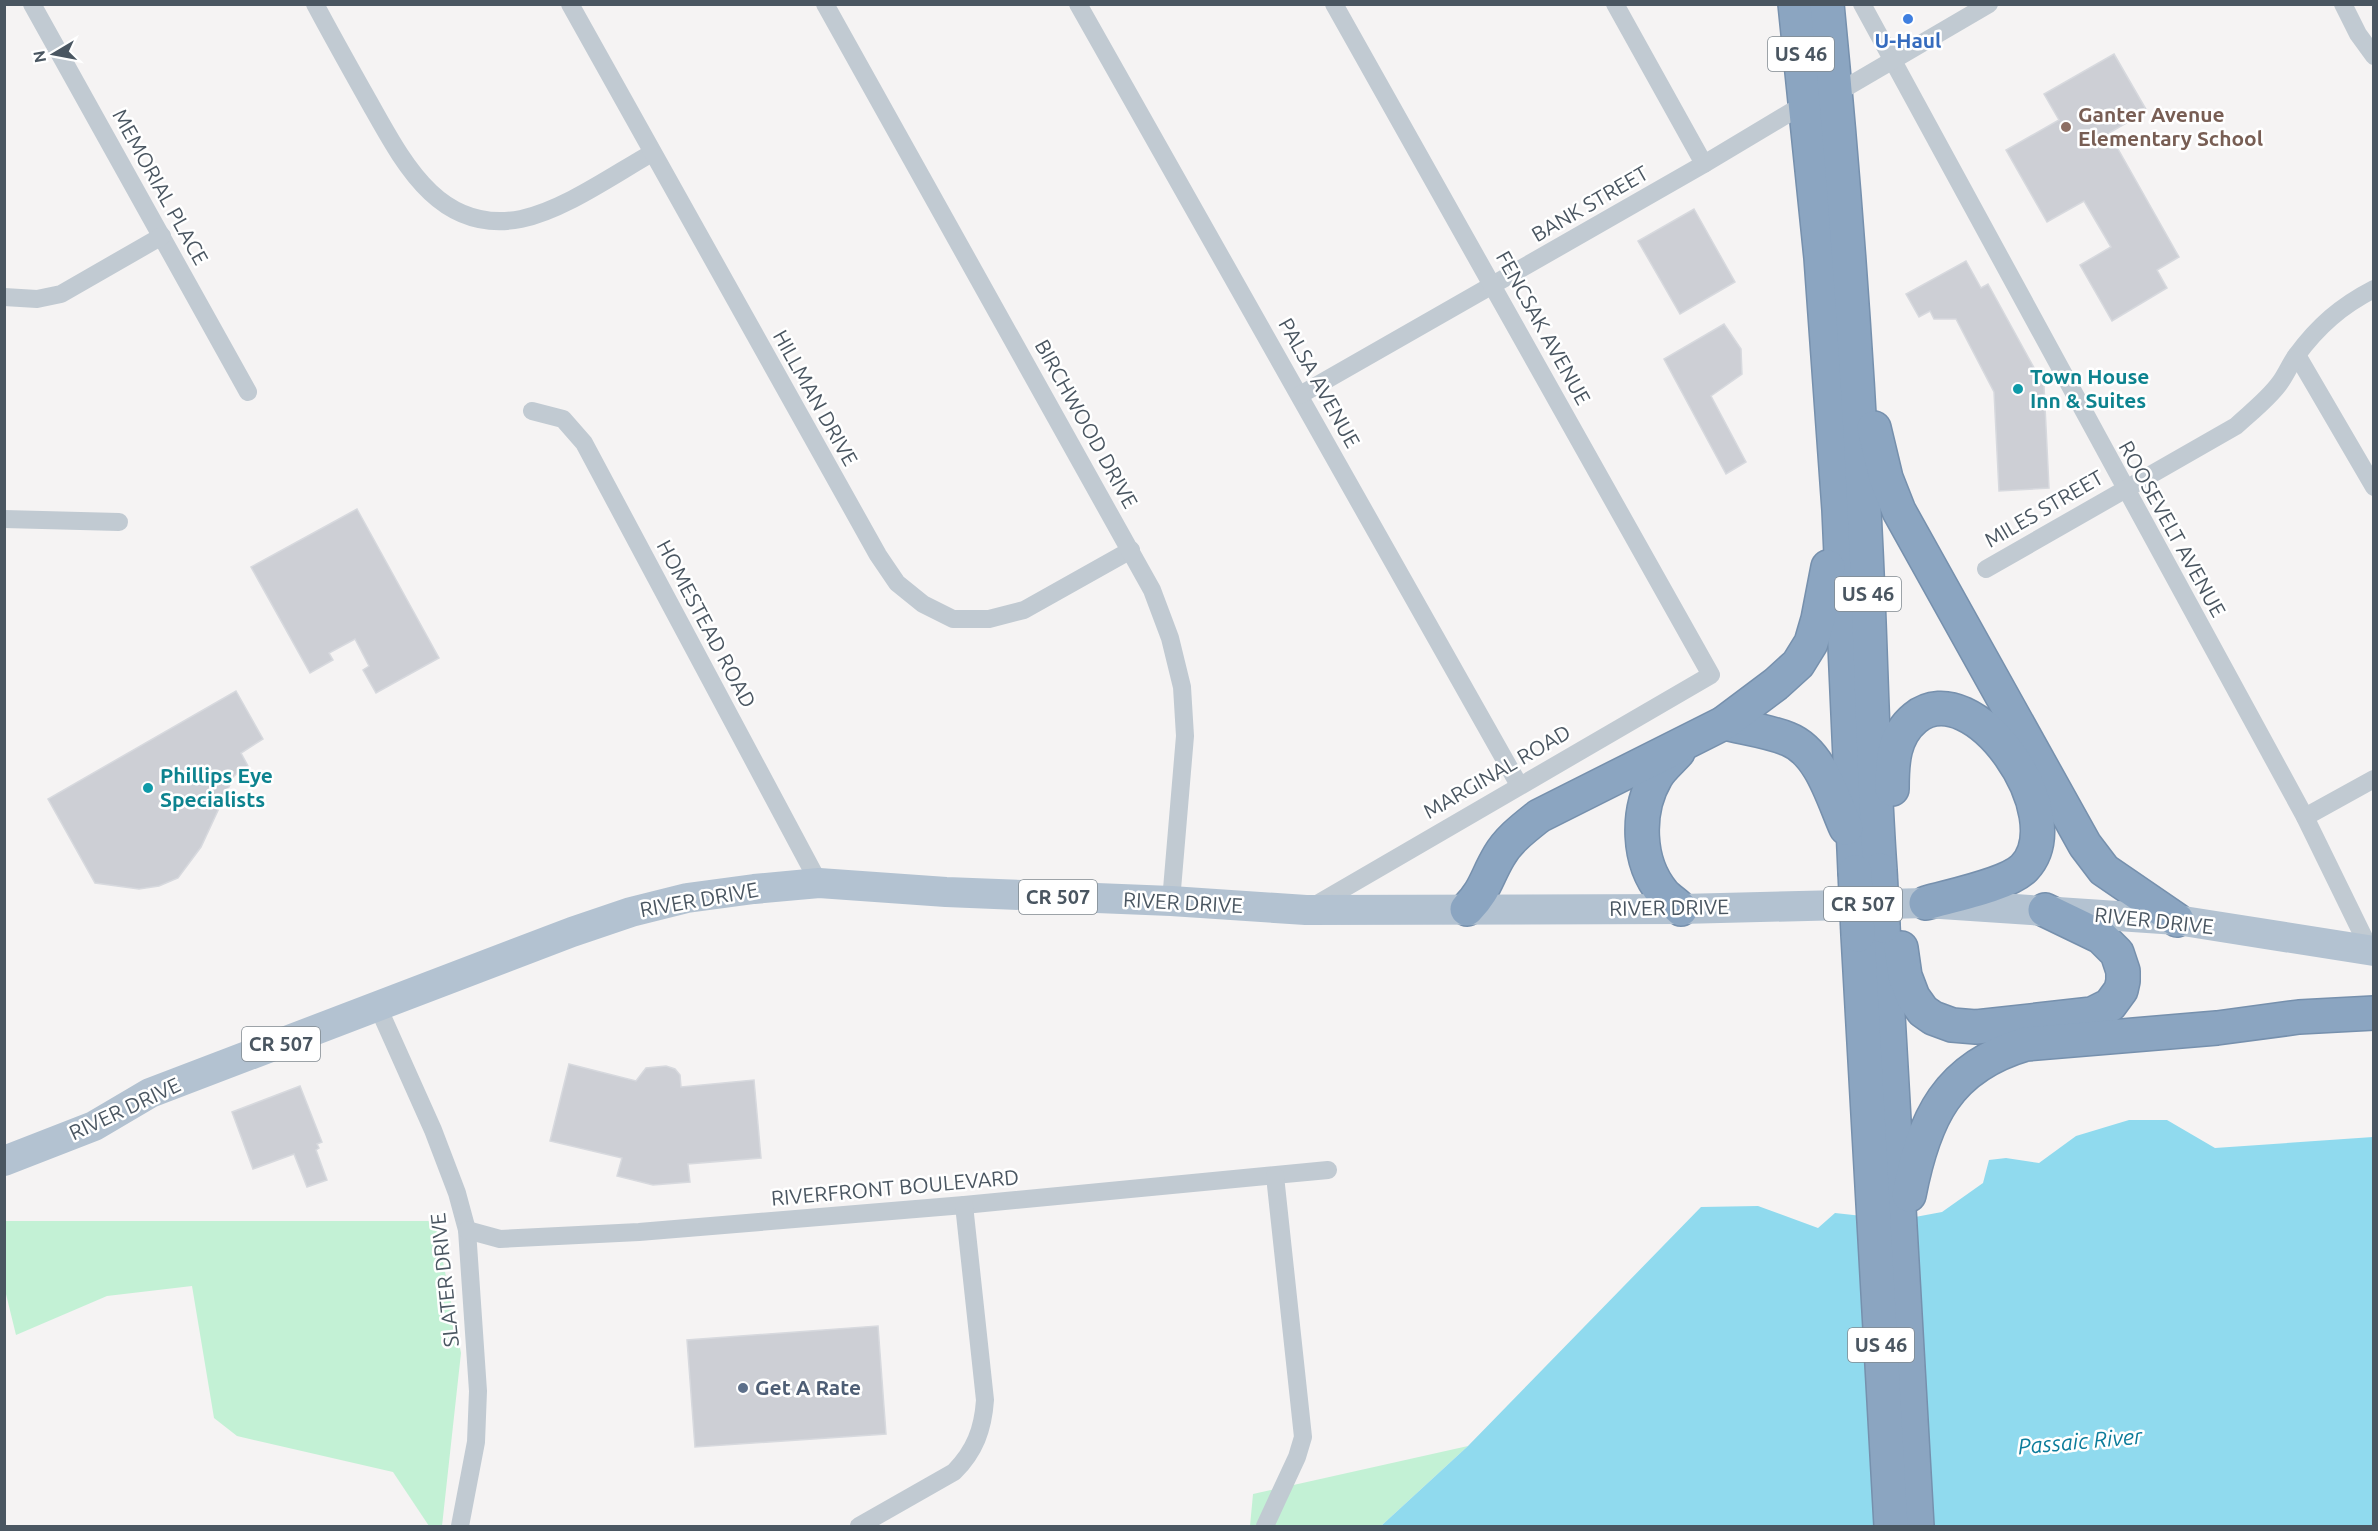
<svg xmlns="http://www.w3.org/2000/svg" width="2378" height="1531" font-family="Ubuntu,sans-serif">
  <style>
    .green { fill: #c3f1d5 }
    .water { fill: #90daee }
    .building { fill: #cdcfd5; stroke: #d7d9de; stroke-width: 1.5 }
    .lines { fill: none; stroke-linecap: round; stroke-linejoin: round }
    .highway-casing { stroke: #7690ad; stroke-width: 36 }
    .street { stroke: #c1cad2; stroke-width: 18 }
    .primary { stroke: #b3c2d1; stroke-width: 30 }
    .highway { stroke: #8ba5c1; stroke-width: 33 }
    .highway-bridge-casing { stroke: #7690ad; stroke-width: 36; stroke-linecap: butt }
    .highway-bridge { stroke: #8ba5c1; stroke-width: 33 }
    .shop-dot { fill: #3f7fe0; stroke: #fff; stroke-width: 2 }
    .education-dot { fill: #8d6e63; stroke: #fff; stroke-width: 2 }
    .culture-dot { fill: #0f9aa8; stroke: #fff; stroke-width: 2 }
    .service-dot { fill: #5c6f8a; stroke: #fff; stroke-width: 2 }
    .labels { text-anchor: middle; stroke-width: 5; stroke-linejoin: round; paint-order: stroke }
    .shield { fill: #fff; stroke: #808990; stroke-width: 1.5 }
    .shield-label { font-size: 20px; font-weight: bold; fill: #4a5661 }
    .shop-label { font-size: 21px; font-weight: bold; fill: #366cbe; stroke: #fff }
    .education-label { font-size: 21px; font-weight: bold; fill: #785e54; stroke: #fff; text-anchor: start }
    .street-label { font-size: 21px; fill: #4a5661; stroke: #fff }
    .culture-label { font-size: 21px; font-weight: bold; fill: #0d838f; stroke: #fff; text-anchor: start }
    .service-label { font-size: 21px; font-weight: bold; fill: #4e5e75; stroke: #fff; text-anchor: start }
    .water-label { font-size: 22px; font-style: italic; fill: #0c7c9b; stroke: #fff }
  </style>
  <rect width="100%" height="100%" fill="#f5f3f3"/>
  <g class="green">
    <path d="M 5,1221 L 435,1221 L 461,1353 L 442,1526 L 429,1526 L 393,1472 L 237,1436 L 214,1418 L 192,1286 L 107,1296 L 16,1335 L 5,1290 Z"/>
    <path d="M 1468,1446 L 1381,1526 L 1250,1526 L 1253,1494 Z"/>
  </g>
  <path class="water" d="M 2129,1120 L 2167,1120 L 2215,1148 L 2373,1137 L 2373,1526 L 1381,1526 L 1468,1446 L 1701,1207 L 1758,1206 L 1818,1228 L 1835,1213 L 1899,1220 L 1942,1212 L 1983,1183 L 1989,1160 L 2006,1158 L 2039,1163 L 2076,1136 Z"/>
  <g class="building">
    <path d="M 2114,54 L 2147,111 L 2109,133 L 2179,257 L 2157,270 L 2167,288 L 2112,321 L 2080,265 L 2111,247 L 2084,201 L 2047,222 L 2006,150 L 2059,120 L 2044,94 Z"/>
    <path d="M 1694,209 L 1735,282 L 1680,314 L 1638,241 Z"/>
    <path d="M 1966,261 L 1981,288 L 1988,284 L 2044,386 L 2049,488 L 1999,491 L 1994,392 L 1956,319 L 1934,319 L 1930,311 L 1919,317 L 1906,294 Z"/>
    <path d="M 1724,324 L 1741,349 L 1742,374 L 1711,396 L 1746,462 L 1726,474 L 1664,359 Z"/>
    <path d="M 357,509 L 439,658 L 376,693 L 363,670 L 369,666 L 355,639 L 329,653 L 333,660 L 310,673 L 251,567 Z"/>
    <path d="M 236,691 L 263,739 L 241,753 L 248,766 L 234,776 L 201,847 L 178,878 L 159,886 L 139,889 L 95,883 L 48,799 Z"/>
    <path d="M 569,1064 L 636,1081 L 646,1068 L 666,1066 L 675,1069 L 680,1075 L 681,1087 L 754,1080 L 761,1158 L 688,1164 L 690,1182 L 653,1185 L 617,1176 L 622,1158 L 550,1141 Z"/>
    <path d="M 300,1086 L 322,1142 L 317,1144 L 319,1148 L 316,1150 L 327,1180 L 307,1187 L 294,1154 L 253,1169 L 232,1112 Z"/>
    <path d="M 878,1326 L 886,1434 L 695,1447 L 687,1340 Z"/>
  </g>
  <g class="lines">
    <g class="highway-casing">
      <g id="highway">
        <path d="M 1795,4 L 1821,258 L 1839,510 L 1855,872"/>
        <path d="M 1827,4 C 1844,179 1857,354 1865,530 C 1871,643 1872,757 1880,870"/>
        <path d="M 1874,428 L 1886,478 L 1899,511 L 2085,845 L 2104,870 L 2177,920"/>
        <path d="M 1724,723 C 1745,728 1768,731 1788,739 C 1821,752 1833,799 1846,828"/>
        <path d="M 1678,752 C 1671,760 1661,768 1656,777 C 1636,811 1637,862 1663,893 C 1668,899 1675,903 1681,909"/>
        <path d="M 1892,789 C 1892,763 1893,736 1915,718 C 1973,670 2074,816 2024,868 C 2007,885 1950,896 1926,903"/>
        <path d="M 1467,909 C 1486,889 1486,878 1499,856 C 1508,840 1524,828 1539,816 L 1724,723 L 1776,684 L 1798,664 L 1811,643 L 1818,619 L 1828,567"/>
        <path d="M 1883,926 L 1917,1526"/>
        <path d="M 1858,935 L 1891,1526"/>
        <path d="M 1901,948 L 1905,976 L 1913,997 L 1923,1011 L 1933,1018 L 1952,1025 L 1976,1027 L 2092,1014 L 2110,1005 L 2121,990 L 2123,981 L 2123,971 L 2117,953 L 2101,937 L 2045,910"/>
        <path d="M 1909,1195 C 1924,1118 1947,1067 2026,1044 L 2217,1028 L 2299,1017 L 2374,1013"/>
      </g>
    </g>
    <g class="street">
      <path d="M 32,4 L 248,392"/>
      <path d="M 315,4 C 332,36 350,68 368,100 C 402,160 438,235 521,219 C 564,210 613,175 652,153"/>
      <path d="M 570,4 L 878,555 L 897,583 L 923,604 L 953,619 L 989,619 L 1024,610 L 1131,550"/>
      <path d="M 825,4 L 1152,590 L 1170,638 L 1182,687 L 1185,736 L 1171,901"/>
      <path d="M 1078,4 L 1519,785"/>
      <path d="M 1615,4 L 1704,164"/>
      <path d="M 1862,4 L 2305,817 L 2370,950"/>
      <path d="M 2343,4 L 2358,34 L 2374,56"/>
      <path d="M 1835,94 L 1989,4"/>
      <path d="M 4,297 L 37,299 L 61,294 L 162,236"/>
      <path d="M 2297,355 L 2374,487"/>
      <path d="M 1300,395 L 1704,164 L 1806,103"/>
      <path d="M 532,411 L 563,419 L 584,443 L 819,883"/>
      <path d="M 4,519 L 119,522"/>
      <path d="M 1986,569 L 2236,426 C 2251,412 2267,400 2279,384 C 2286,375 2290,364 2296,356 C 2318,326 2341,306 2374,289"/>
      <path d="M 2305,817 L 2374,779"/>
      <path d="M 1312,907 L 1711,675 L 1334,4"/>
      <path d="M 378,1007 L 433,1130 L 457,1193 L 467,1230 L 478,1391 L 476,1442 L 460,1526"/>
      <path d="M 467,1230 L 500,1239 L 639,1232 L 964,1205 L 1328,1170"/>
      <path d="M 859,1526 L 954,1472 C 975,1451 983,1429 985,1400 L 964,1205"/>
      <path d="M 1265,1526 L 1297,1457 L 1303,1437 L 1275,1176"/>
    </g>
    <path class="primary" d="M 4,1161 L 94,1126 L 150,1093 L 572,932 L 631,912 L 687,898 L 754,889 L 819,883 L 946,892 L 1171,901 L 1306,910 L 1681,909 L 1926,903 L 2177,920 L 2374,951"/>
    <use href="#highway" class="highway"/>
    <g class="highway-bridge-casing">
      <g id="highway-bridge">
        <path d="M 1880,870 L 1883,926"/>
        <path d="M 1855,872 L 1858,935"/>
      </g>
    </g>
    <use href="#highway-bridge" class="highway-bridge"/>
  </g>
  <circle class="shop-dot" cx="1908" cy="19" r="6"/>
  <circle class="education-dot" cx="2066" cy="127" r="6"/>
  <g class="culture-dot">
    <circle cx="2018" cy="389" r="6"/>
    <circle cx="148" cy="788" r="6"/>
  </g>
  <circle class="service-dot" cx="743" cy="1388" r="6"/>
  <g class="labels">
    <g class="shield">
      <rect x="1768" y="37" width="66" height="34" rx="4.5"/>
      <rect x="1835" y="577" width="66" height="34" rx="4.5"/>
      <rect x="1019" y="880" width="78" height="34" rx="4.5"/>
      <rect x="1824" y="887" width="78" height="34" rx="4.5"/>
      <rect x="242" y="1027" width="78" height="34" rx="4.5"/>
      <rect x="1848" y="1328" width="66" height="34" rx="4.5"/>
    </g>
    <g class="shield-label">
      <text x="1801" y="61">US 46</text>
      <text x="1868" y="601">US 46</text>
      <text x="1058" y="904">CR 507</text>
      <text x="1863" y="911">CR 507</text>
      <text x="281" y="1051">CR 507</text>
      <text x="1881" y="1352">US 46</text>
    </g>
    <g class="shop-label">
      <text x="1908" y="48">U-Haul</text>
    </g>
    <g class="education-label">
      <text x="2078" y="122">Ganter Avenue<tspan x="2078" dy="24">Elementary School</tspan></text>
    </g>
    <g class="street-label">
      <text transform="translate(160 187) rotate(61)" y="7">MEMORIAL PLACE</text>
      <text transform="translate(1590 204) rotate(-30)" y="7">BANK STREET</text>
      <text transform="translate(1543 328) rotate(61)" y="7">FENCSAK AVENUE</text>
      <text transform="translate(1319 383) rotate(61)" y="7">PALSA AVENUE</text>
      <text transform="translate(815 398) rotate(61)" y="7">HILLMAN DRIVE</text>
      <text transform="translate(1086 424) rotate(61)" y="7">BIRCHWOOD DRIVE</text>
      <text transform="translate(2044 509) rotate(-30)" y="7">MILES STREET</text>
      <text transform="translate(2172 529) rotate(61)" y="7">ROOSEVELT AVENUE</text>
      <text transform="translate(706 624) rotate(62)" y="7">HOMESTEAD ROAD</text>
      <text transform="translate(1497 772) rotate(-30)" y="7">MARGINAL ROAD</text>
      <text transform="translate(699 900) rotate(-10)" y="7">RIVER DRIVE</text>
      <text transform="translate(1183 903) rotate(3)" y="7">RIVER DRIVE</text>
      <text transform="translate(1669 908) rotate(-1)" y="7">RIVER DRIVE</text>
      <text transform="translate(2154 921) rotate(6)" y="7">RIVER DRIVE</text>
      <text transform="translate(125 1109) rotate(-25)" y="7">RIVER DRIVE</text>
      <text transform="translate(895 1188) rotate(-5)" y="7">RIVERFRONT BOULEVARD</text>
      <text transform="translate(445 1280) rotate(-96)" y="7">SLATER DRIVE</text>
    </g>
    <g class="culture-label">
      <text x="2030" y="384">Town House<tspan x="2030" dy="24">Inn &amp; Suites</tspan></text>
      <text x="160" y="783">Phillips Eye<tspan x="160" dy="24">Specialists</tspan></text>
    </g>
    <g class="service-label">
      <text x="755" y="1395">Get A Rate</text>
    </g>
    <g class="water-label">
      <text transform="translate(2080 1441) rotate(-5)" y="8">Passaic River</text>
    </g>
  </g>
  <rect width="2378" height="1531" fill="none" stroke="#4a5661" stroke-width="12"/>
  <g transform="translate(54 54) rotate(260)" stroke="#ffffff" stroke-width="4.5" paint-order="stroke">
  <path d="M0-4.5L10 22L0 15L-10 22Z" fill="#4a5661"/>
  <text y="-9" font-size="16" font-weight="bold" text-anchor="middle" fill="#4a5661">N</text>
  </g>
</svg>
